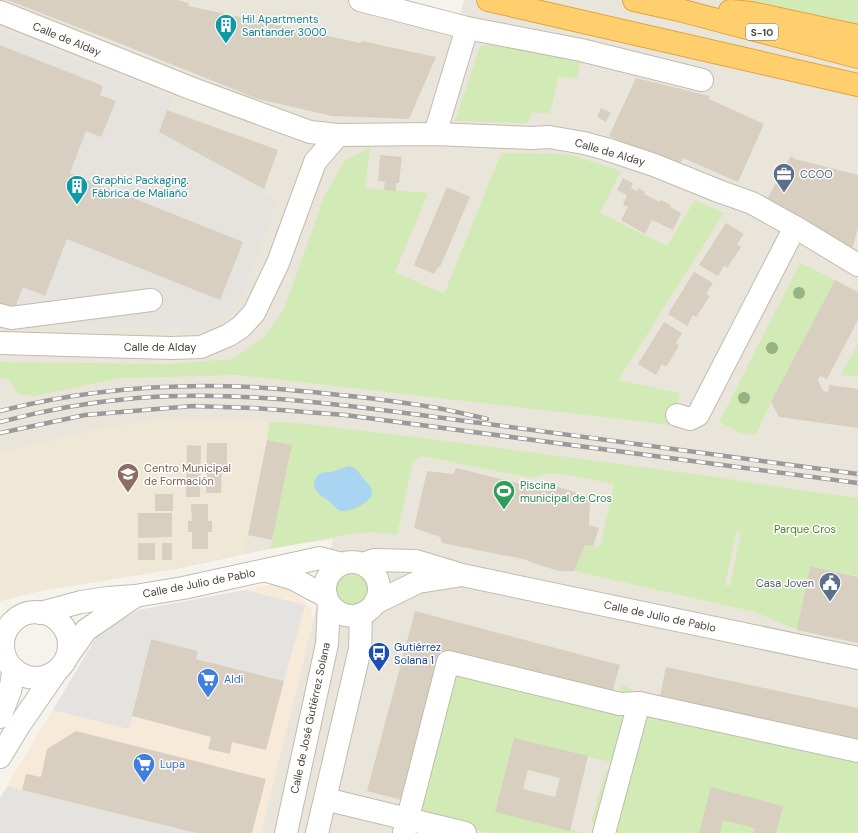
<svg xmlns="http://www.w3.org/2000/svg" width="858" height="833" font-family="'DM Sans',sans-serif">
  <style>
    .residential { fill: #eae5da }
    .commercial { fill: #f7ead8 }
    .industrial { fill: #e6e2dd }
    .education { fill: #efe8d6 }
    .green { fill: #d2eab5; fill-rule: evenodd }
    .parking { fill: #e5e3e0 }
    .water { fill: #a9d4f2 }
    .building { fill: #d8cfc1; fill-rule: evenodd }
    .lines { fill: none; stroke-linecap: round; stroke-linejoin: round }
    .minor-casing { stroke: #c2bbae; stroke-width: 24 }
    .highway-casing { stroke: #e0a43c; stroke-width: 24 }
    .minor { stroke: #fff; stroke-width: 22 }
    .highway { stroke: #ffcf6e; stroke-width: 22 }
    .rail-casing { stroke: #9a9a9a; stroke-width: 4.5 }
    .rail { stroke: #fff; stroke-width: 3; stroke-dasharray: 9; stroke-linecap: butt }
    .tree { fill: #97b381 }
    .labels { text-anchor: middle; stroke-width: 3; stroke-linejoin: round; paint-order: stroke }
    .shield { fill: #fff; stroke: #817c74; stroke-width: 1 }
    .shield-label { font-size: 10px; font-weight: bold; fill: #4b4439 }
    .culture-label { font-size: 11px; fill: #0d838f; stroke: #fff; text-anchor: start }
    .street-label { font-size: 11px; fill: #4b4439; stroke: #fff }
    .service-label { font-size: 11px; fill: #4e5e75; stroke: #fff; text-anchor: start }
    .education-label { font-size: 11px; fill: #785e54; stroke: #fff; text-anchor: start }
    .leisure-label { font-size: 11px; fill: #27864d; stroke: #fff; text-anchor: start }
    .park-label { font-size: 11px; fill: #4a7f2a; stroke: #fff }
    .transit-label { font-size: 11px; fill: #164399; stroke: #fff; text-anchor: start }
    .shop-label { font-size: 11px; fill: #366cbe; stroke: #fff; text-anchor: start }
  </style>
  <rect width="100%" height="100%" fill="#f6f3ec"/>
  <path class="residential" d="M 0,0 L 393,0 L 460,15 L 464,0 L 858,0 L 858,833 L 261,833 L 333,539 L 278,547 L 176,569 L 40,591 L 0,601 Z"/>
  <path class="commercial" d="M 274,584 L 288,587 L 311,609 L 313,620 L 261,833 L 0,833 L 0,798 L 8,786 L 11,778 L 56,705 L 98,634 L 139,610 Z"/>
  <path class="industrial" d="M 0,30 L 172,98 L 159,132 L 264,189 L 260,194 L 277,201 L 242,296 L 221,320 L 198,328 L 0,324 Z"/>
  <path class="education" d="M 197,418 L 247,418 L 270,422 L 244,554 L 197,563 L 176,569 L 40,591 L 0,601 L 0,452 L 80,434 L 93,430 L 162,419 Z"/>
  <g class="green">
    <path d="M 734,0 L 858,0 L 858,28 Z"/>
    <path d="M 505,43 L 581,58 L 577,79 L 559,76 L 550,114 L 532,112 L 528,123 L 455,121 L 480,46 Z"/>
    <path d="M 370,148 L 365,188 L 428,193 L 395,272 L 444,294 L 501,153 L 569,154 L 621,171 L 600,213 L 667,246 L 695,200 L 724,213 L 618,380 L 680,393 L 672,425 L 239,375 L 121,378 L 34,396 L 18,394 L 8,378 L 0,379 L 0,362 L 169,364 L 233,359 L 264,337 L 284,309 L 325,194 L 345,160 Z"/>
    <path d="M 800,263 L 835,280 L 771,402 L 756,435 L 741,433 L 719,422 Z"/>
    <path d="M 858,344 L 858,377 L 841,375 Z"/>
    <path d="M 270,422 L 297,423 L 416,437 L 718,477 L 778,487 L 858,498 L 858,576 L 810,566 L 797,630 L 755,612 L 574,571 L 585,545 L 600,547 L 614,484 L 563,474 L 545,474 L 531,478 L 422,456 L 413,462 L 397,535 L 376,532 L 355,533 L 270,549 L 292,445 L 267,440 ZM 736,532 L 741,533 L 730,586 L 725,585 Z"/>
    <circle cx="352" cy="588" r="20"/>
    <path d="M 459,660 L 617,701 L 621,685 L 633,689 L 614,763 L 514,738 L 496,811 L 583,833 L 489,833 L 419,816 Z"/>
    <path d="M 643,715 L 858,760 L 858,833 L 614,833 Z"/>
    <path d="M 606,770 L 612,771 L 597,823 L 591,822 Z"/>
  </g>
  <g class="parking">
    <path d="M 245,590 L 305,605 L 284,681 L 196,659 L 198,651 L 151,639 L 129,729 L 53,710 L 98,634 L 139,610 Z"/>
    <path d="M 8,786 L 22,790 L 196,833 L 0,833 L 0,798 Z"/>
  </g>
  <path class="water" d="M 350,466 C 357,468 359,473 363,478 C 367,483 373,487 372,494 C 371,502 349,513 341,511 C 335,509 331,501 324,498 C 315,492 309,482 320,474 C 324,471 328,473 332,472 C 338,470 344,467 350,466 Z"/>
  <g class="building">
    <path d="M 7,0 L 177,0 L 189,3 L 188,6 L 361,43 L 362,41 L 436,57 L 409,119 L 332,116 L 258,99 L 119,43 Z"/>
    <path d="M 0,45 L 103,86 L 100,95 L 116,101 L 101,137 L 86,131 L 70,173 L 243,242 L 220,300 L 67,239 L 45,296 L 23,287 L 13,312 L 0,307 Z"/>
    <path d="M 636,78 L 710,96 L 709,99 L 764,124 L 738,182 L 683,158 L 680,164 L 648,153 L 609,136 Z"/>
    <path d="M 601,108 L 611,113 L 606,122 L 597,117 Z"/>
    <path d="M 167,110 L 278,150 L 264,189 L 159,132 Z"/>
    <path d="M 380,155 L 402,157 L 399,183 L 396,183 L 396,191 L 384,190 L 385,182 L 378,181 Z"/>
    <path d="M 791,156 L 795,159 L 858,175 L 858,228 L 852,249 L 767,199 Z"/>
    <path d="M 623,178 L 633,183 L 631,188 L 637,191 L 638,188 L 645,192 L 644,194 L 660,202 L 661,200 L 671,205 L 670,207 L 681,213 L 673,230 L 652,220 L 645,234 L 621,220 L 628,207 L 623,205 L 627,195 L 617,190 Z"/>
    <path d="M 447,187 L 470,197 L 440,267 L 438,267 L 434,274 L 414,265 Z"/>
    <path d="M 726,223 L 744,234 L 737,244 L 741,247 L 727,268 L 724,266 L 718,276 L 699,265 Z"/>
    <path d="M 694,272 L 713,283 L 706,294 L 710,296 L 696,317 L 693,315 L 687,326 L 668,314 Z"/>
    <path d="M 835,280 L 858,292 L 858,320 L 827,379 L 820,376 L 818,380 L 823,391 L 828,392 L 829,385 L 858,389 L 858,428 L 779,417 L 771,402 Z"/>
    <path d="M 664,322 L 682,333 L 676,343 L 679,346 L 666,367 L 662,364 L 656,375 L 638,364 Z"/>
    <path d="M 267,440 L 292,445 L 272,540 L 248,535 Z"/>
    <path d="M 207,443 L 227,443 L 227,470 L 222,470 L 221,493 L 206,493 Z"/>
    <path d="M 187,445 L 201,446 L 200,497 L 186,497 Z"/>
    <path d="M 456,468 L 541,489 L 559,487 L 590,497 L 589,525 L 599,528 L 593,546 L 585,545 L 574,571 L 559,571 L 539,565 L 523,559 L 442,543 L 440,537 L 414,528 L 427,471 L 453,474 Z"/>
    <rect x="155" y="494" width="18" height="17"/>
    <path d="M 191,504 L 208,504 L 208,521 L 212,521 L 212,532 L 208,532 L 208,549 L 192,549 L 192,532 L 188,532 L 188,521 L 192,521 Z"/>
    <path d="M 138,513 L 172,513 L 172,537 L 138,538 Z"/>
    <rect x="138" y="543" width="17" height="17"/>
    <rect x="162" y="543" width="10" height="17"/>
    <path d="M 810,566 L 858,577 L 858,643 L 797,630 Z"/>
    <path d="M 415,611 L 620,665 L 610,700 L 441,655 L 402,800 L 367,791 Z"/>
    <path d="M 151,639 L 198,651 L 196,659 L 284,681 L 266,750 L 232,742 L 230,754 L 208,749 L 211,737 L 132,716 Z"/>
    <path d="M 666,667 L 858,708 L 858,746 L 659,701 Z"/>
    <path d="M 76,731 L 266,779 L 252,833 L 196,833 L 22,790 L 26,774 L 41,777 L 47,749 Z"/>
    <path d="M 514,738 L 588,756 L 570,831 L 495,812 ZM 528,770 L 560,778 L 555,797 L 523,789 Z"/>
    <path d="M 711,787 L 783,806 L 776,833 L 754,833 L 755,828 L 723,820 L 720,833 L 699,833 Z"/>
  </g>
  <g class="lines">
    <g class="minor-casing">
      <g id="minor">
        <path d="M 360,0 L 467,28 L 581,50 L 702,80"/>
        <path d="M 0,12 L 193,89 L 310,132 L 338,135 L 435,134 L 531,138 L 549,137 L 584,143 L 606,149 L 654,165 L 721,192 L 752,203 L 795,227 L 858,265"/>
        <path d="M 435,134 L 467,28"/>
        <path d="M 0,315 L 11,318 L 151,300"/>
        <path d="M 0,343 L 171,348 L 201,347 L 229,335 L 241,327 L 254,313 L 278,263 L 315,162 L 338,135"/>
        <path d="M 677,415 L 690,419 L 698,415 L 795,227"/>
        <circle cx="352" cy="589" r="27"/>
        <path d="M 363,564 L 374,560 L 416,561 L 462,575 L 858,658"/>
        <path d="M 267,571 L 294,579 L 310,588 L 326,596"/>
        <path d="M 375,603 L 418,582 L 457,576"/>
        <circle cx="36" cy="645" r="33"/>
        <path d="M 40,613 L 81,602 L 108,598 L 135,596 L 183,588 L 320,558 L 342,564"/>
        <path d="M 67,657 L 86,630 L 134,597"/>
        <path d="M 0,717 L 10,691 L 14,669"/>
        <path d="M 0,757 L 18,727 L 56,672"/>
        <path d="M 325,799 L 465,833"/>
        <path d="M 286,833 L 327,644 L 329,603"/>
        <path d="M 317,833 L 360,649 L 361,614"/>
        <path d="M 404,833 L 448,662 L 620,704 L 639,703 L 858,751"/>
        <path d="M 604,833 L 639,703"/>
      </g>
    </g>
    <g class="highway-casing">
      <g id="highway">
        <path d="M 488,0 L 858,85"/>
        <path d="M 634,0 L 679,10 L 858,57"/>
        <path d="M 730,11 L 751,13 L 858,36"/>
      </g>
    </g>
    <use href="#minor" class="minor"/>
    <use href="#highway" class="highway"/>
    <g class="rail-casing">
      <g id="rail">
        <path d="M 0,411 C 82,390 167,383 251,387 C 272,388 292,390 312,392 C 351,396 392,400 431,407 C 450,410 469,415 487,419"/>
        <path d="M 0,422 C 45,410 91,402 137,398 C 254,389 372,409 488,424 C 611,440 734,458 858,474"/>
        <path d="M 0,433 L 85,415 L 193,406 L 253,408 L 345,415 L 858,483"/>
      </g>
    </g>
    <use href="#rail" class="rail"/>
  </g>
  <g class="tree">
    <circle cx="799" cy="293" r="6"/>
    <circle cx="772" cy="348" r="6"/>
    <circle cx="744" cy="398" r="6"/>
  </g>
  <defs>
    <g id="building-pin" transform="scale(1.15)"><path d="M0 17L-7.5 6A9.5 9.5 0 1 1 7.5 6Z" fill="#0f9aa8" stroke="#fff"/><path d="M-4-6H4V6H1V3H-1V6H-4ZM-2.5-4.3h1.7v1.8h-1.7ZM.8-4.3h1.7v1.8H.8ZM-2.5-1h1.7V.8h-1.7ZM.8-1h1.7V.8H.8Z" fill="#fff"/></g>
    <g id="office-pin" transform="scale(1.15)"><path d="M0 17L-7.5 6A9.5 9.5 0 1 1 7.5 6Z" fill="#5c6f8a" stroke="#fff"/><path d="M-6-3h4V-5.5h4V-3h4V5H-6ZM-1-4.5V-3h2v-1.5ZM-6 0V1H6V0Z" fill="#fff"/></g>
    <g id="school-pin" transform="scale(1.15)"><path d="M0 17L-7.5 6A9.5 9.5 0 1 1 7.5 6Z" fill="#8d6e63" stroke="#fff"/><path d="M0-5L7-2L0 1L-7-2ZM-4 1L0 2.5L4 1V4Q0 6-4 4Z" fill="#fff"/></g>
    <g id="stadium-pin" transform="scale(1.15)"><path d="M0 17L-7.5 6A9.5 9.5 0 1 1 7.5 6Z" fill="#2e9e5b" stroke="#fff"/><path d="M0-5a6.5 5 0 1 0 0 10a6.5 5 0 1 0 0-10ZM-3.5-1.8h7v3.6h-7Z" fill="#fff"/></g>
    <g id="civic-pin" transform="scale(1.15)"><path d="M0 17L-7.5 6A9.5 9.5 0 1 1 7.5 6Z" fill="#5c6f8a" stroke="#fff"/><path d="M-.6-6.5H3V-4.5H.6V-3L4-1V1h2V6H-6V1h2V-1L-.6-3ZM-1.2 2.5V6h2.4V2.5Z" fill="#fff"/></g>
    <g id="bus-pin" transform="scale(1.15)"><path d="M0 17L-7.5 6A9.5 9.5 0 1 1 7.5 6Z" fill="#1a4fb4" stroke="#fff"/><path d="M-5-6H5V4H4V6H2V4H-2V6H-4V4H-5ZM-3.5-4V0h7V-4ZM-3.5 1.2v1.5H-2V1.2ZM2 1.2v1.5H3.5V1.2Z" fill="#fff"/></g>
    <g id="supermarket-pin" transform="scale(1.15)"><path d="M0 17L-7.5 6A9.5 9.5 0 1 1 7.5 6Z" fill="#3f7fe0" stroke="#fff"/><path d="M-6-5.5h2.5l.6 2H6L4.5 2H-2.5L-4.4-4H-6ZM-1.5 3.2a1.3 1.3 0 1 0 .1 0ZM3 3.2a1.3 1.3 0 1 0 .1 0Z" fill="#fff"/></g>
  </defs>
  <g fill-rule="evenodd">
    <use href="#building-pin" x="226" y="25"/>
    <use href="#office-pin" x="784" y="174"/>
    <use href="#building-pin" x="77" y="186"/>
    <use href="#school-pin" x="128" y="474"/>
    <use href="#stadium-pin" x="504" y="491"/>
    <use href="#civic-pin" x="830" y="583"/>
    <use href="#bus-pin" x="379" y="653"/>
    <use href="#supermarket-pin" x="208" y="679"/>
    <use href="#supermarket-pin" x="144" y="764"/>
  </g>
  <g class="labels">
    <rect class="shield" x="746" y="24" width="32" height="16" rx="3"/>
    <g class="shield-label">
      <text x="762" y="36">S-10</text>
    </g>
    <g class="culture-label">
      <text x="242" y="23">Hi! Apartments<tspan x="242" dy="13">Santander 3000</tspan></text>
      <text x="92" y="184">Graphic Packaging.<tspan x="92" dy="13">Fábrica de Maliaño</tspan></text>
    </g>
    <g class="street-label">
      <text transform="translate(67 39) rotate(22)" y="4">Calle de Alday</text>
      <text transform="translate(610 152) rotate(16)" y="4">Calle de Alday</text>
      <text x="160" y="351">Calle de Alday</text>
      <text transform="translate(199 583) rotate(-11)" y="4">Calle de Julio de Pablo</text>
      <text transform="translate(660 616) rotate(12)" y="4">Calle de Julio de Pablo</text>
      <text transform="translate(310 718) rotate(-78)" y="4">Calle de José Gutiérrez Solana</text>
    </g>
    <g class="service-label">
      <text x="800" y="178">CCOO</text>
      <text x="814" y="587" text-anchor="end">Casa Joven</text>
    </g>
    <g class="education-label">
      <text x="144" y="472">Centro Municipal<tspan x="144" dy="13">de Formación</tspan></text>
    </g>
    <g class="leisure-label">
      <text x="520" y="489">Piscina<tspan x="520" dy="13">municipal de Cros</tspan></text>
    </g>
    <g class="park-label">
      <text x="805" y="533">Parque Cros</text>
    </g>
    <g class="transit-label">
      <text x="394" y="651">Gutiérrez<tspan x="394" dy="13">Solana 1</tspan></text>
    </g>
    <g class="shop-label">
      <text x="224" y="683">Aldi</text>
      <text x="160" y="768">Lupa</text>
    </g>
  </g>
</svg>
